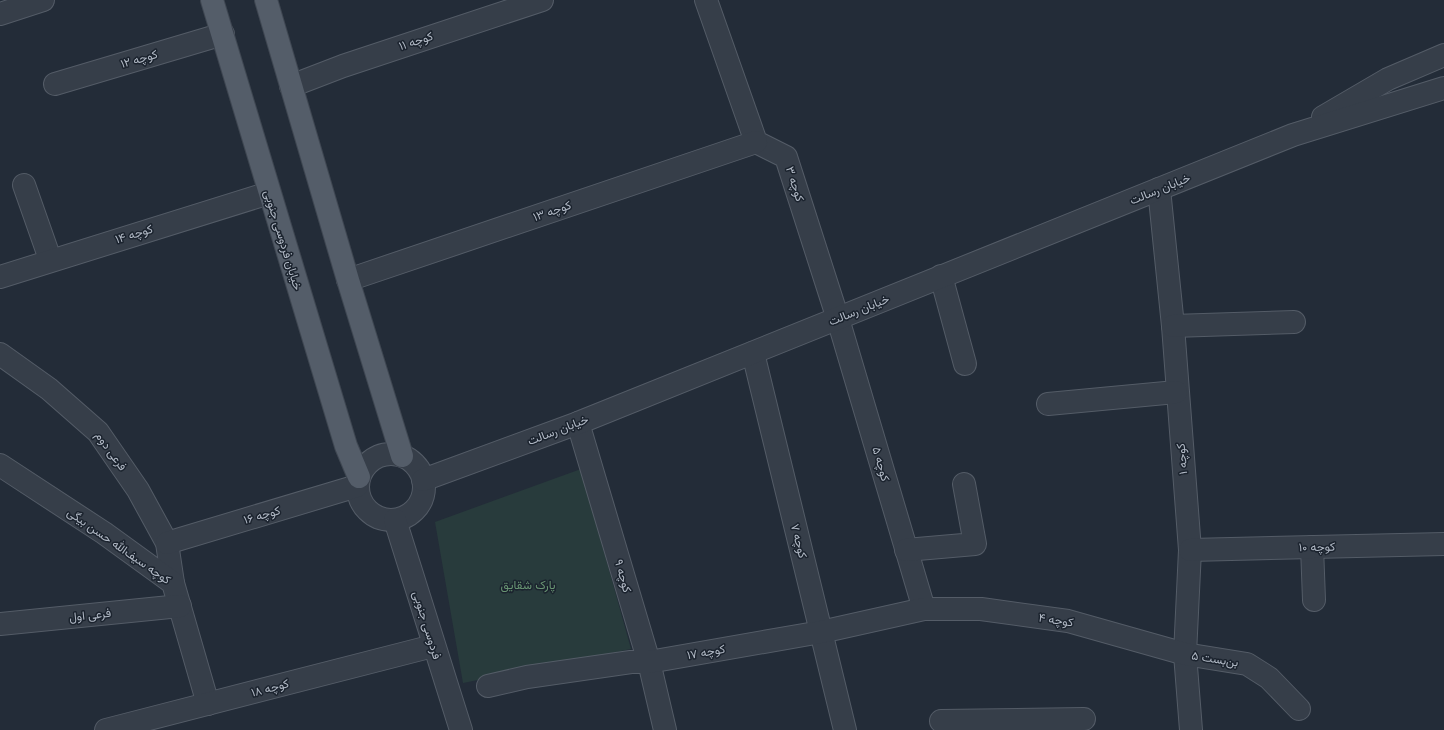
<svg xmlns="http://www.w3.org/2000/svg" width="1444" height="730" font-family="'Fira Sans',Vazirmatn,sans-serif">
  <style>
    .green { fill: #283b3c }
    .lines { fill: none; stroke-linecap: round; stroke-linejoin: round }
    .minor-casing { stroke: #545c67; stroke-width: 24 }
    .major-casing { stroke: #3f4752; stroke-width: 24 }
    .minor { stroke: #363e49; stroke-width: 22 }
    .major { stroke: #545d69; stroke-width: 22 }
    .labels { text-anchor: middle; stroke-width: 3; stroke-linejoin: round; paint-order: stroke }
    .street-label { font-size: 12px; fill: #b1b9c5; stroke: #1b232e }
    .park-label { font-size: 12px; fill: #699573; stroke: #1b232e }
  </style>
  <rect width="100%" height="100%" fill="#232c38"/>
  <path class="green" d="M 581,469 L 631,649 L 463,683 L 435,522 Z"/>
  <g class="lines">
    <g class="minor-casing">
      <g id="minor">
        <path d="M 706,0 L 756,142 L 786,157 L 838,319 L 924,609"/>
        <path d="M 0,14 L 43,0"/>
        <path d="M 55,84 L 223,34"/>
        <path d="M 291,86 L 343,66 L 542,0"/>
        <path d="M 1323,117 L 1388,79 L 1444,55"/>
        <path d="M 24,185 L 50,259"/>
        <path d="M 1159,189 L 1173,326 L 1190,550 L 1185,654 L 1191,730"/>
        <path d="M 941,276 L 965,364"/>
        <path d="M 0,277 L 269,193"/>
        <path d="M 348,280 L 756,142"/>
        <path d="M 1173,326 L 1294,322"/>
        <path d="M 753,353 L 845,730"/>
        <path d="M 0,354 L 49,389 L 98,432 L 138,490 L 167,543 L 173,583"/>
        <path d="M 1048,404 L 1176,392"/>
        <path d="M 578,423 L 649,662 L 665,730"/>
        <circle cx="391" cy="487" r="33"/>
        <path d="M 0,465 L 104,533 L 173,583 L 208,704"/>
        <path d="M 423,480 L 578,423 L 1293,135 L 1444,88"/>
        <path d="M 395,520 L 461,730"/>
        <path d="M 167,543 L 357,486"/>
        <path d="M 1312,547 L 1314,600"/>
        <path d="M 906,550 L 975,544 L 964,484"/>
        <path d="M 1190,550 L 1444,544"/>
        <path d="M 0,624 L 180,606"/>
        <path d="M 488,686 L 527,677 L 631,662 L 649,662 L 821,632 L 924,609 L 981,609 L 1068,621 L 1185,654 L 1247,664 L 1269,678 L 1299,709"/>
        <path d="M 941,721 L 1084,719"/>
        <path d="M 106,730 L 433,646"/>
      </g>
    </g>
    <g class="major-casing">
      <g id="major">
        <path d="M 212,0 L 346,446 L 359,477"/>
        <path d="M 266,0 L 348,280 L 402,456"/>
      </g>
    </g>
    <use href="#minor" class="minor"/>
    <use href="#major" class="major"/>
  </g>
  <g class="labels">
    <g class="street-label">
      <text transform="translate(416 41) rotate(-18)" y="4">کوچه ۱۱</text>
      <text transform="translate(139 59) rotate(-16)" y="4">کوچه ۱۲</text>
      <text transform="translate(795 184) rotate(72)" y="4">کوچه ۳</text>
      <text transform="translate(1160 189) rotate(-22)" y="4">خیابان رسالت</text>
      <text transform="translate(552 211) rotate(-19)" y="4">کوچه ۱۳</text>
      <text transform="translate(134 234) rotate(-17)" y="4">کوچه ۱۴</text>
      <text transform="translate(283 240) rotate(73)" y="4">خیابان فردوسی جنوبی</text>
      <text transform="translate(859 310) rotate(-22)" y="4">خیابان رسالت</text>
      <text transform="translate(558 430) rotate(-21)" y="4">خیابان رسالت</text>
      <text transform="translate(111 451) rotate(54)" y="4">فرعی دوم</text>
      <text transform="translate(1182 459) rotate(-95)" y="4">کوچه ۱</text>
      <text transform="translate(881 464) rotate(74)" y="4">کوچه ۵</text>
      <text transform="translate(262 515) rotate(-16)" y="4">کوچه ۱۶</text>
      <text transform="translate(799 541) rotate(76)" y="4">کوچه ۷</text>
      <text transform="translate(119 546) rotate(35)" y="4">کوچه سیف‌الله حسن بیگی</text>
      <text transform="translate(1317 547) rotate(-1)" y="4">کوچه ۱۰</text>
      <text transform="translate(623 576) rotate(74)" y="4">کوچه ۹</text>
      <text transform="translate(90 615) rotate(-6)" y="4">فرعی اول</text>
      <text transform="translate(1056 620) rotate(9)" y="4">کوچه ۴</text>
      <text transform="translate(427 625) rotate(73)" y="4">فردوسی جنوبی</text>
      <text transform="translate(706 652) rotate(-10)" y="4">کوچه ۱۷</text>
      <text transform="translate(1215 659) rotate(9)" y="4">بن‌بست ۵</text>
      <text transform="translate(270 688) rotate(-15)" y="4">کوچه ۱۸</text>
    </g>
    <g class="park-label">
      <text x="528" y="589">پارک شقایق</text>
    </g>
  </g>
</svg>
